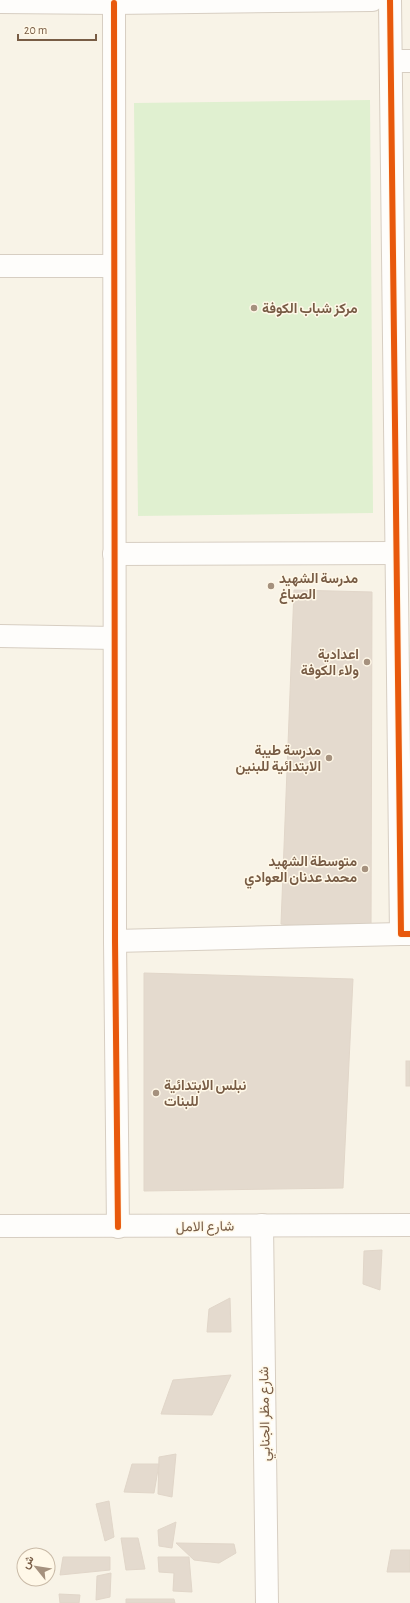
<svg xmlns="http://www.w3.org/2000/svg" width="410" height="1603" font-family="'Alegreya Sans',Vazirmatn,sans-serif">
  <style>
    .green { fill: #e0f0d0 }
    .building { fill: #e4dace; stroke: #e1d6c9 }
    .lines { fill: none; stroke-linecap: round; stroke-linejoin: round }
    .minor-casing { stroke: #d7cec2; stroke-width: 24 }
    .tertiary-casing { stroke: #d7cec2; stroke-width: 24 }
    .minor { stroke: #fefdfb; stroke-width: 22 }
    .tertiary { stroke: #fefdfb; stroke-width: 22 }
    .cycleway-casing { stroke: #fff8e8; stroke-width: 8 }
    .cycleway { stroke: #e8590c; stroke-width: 6 }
    .poi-dot { fill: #a5917e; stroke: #fff8e8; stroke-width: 1.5 }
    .labels { text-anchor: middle; stroke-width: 3; stroke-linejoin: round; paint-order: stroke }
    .poi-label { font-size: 14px; font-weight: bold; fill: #785c45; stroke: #fff8e8; text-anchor: start }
    .street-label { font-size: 14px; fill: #785c45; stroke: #fff8e8 }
  </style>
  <rect width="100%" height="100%" fill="#f8f3e7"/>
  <path class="green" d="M 370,100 L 373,513 L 138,516 L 134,103 Z"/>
  <g class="building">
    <path d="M 294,590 L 372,592 L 371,934 L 281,924 Z"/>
    <path d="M 144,973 L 353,979 L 343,1188 L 144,1191 Z"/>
    <rect x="406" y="1061" width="4" height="25"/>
    <path d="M 382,1250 L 380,1290 L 363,1284 L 364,1251 Z"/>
    <path d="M 230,1298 L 231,1332 L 207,1332 L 209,1309 Z"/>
    <path d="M 231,1375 L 212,1415 L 161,1414 L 173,1380 Z"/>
    <path d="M 176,1454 L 172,1497 L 158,1494 L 159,1457 Z"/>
    <path d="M 132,1464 L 159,1464 L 154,1493 L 124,1492 Z"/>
    <path d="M 109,1501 L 114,1537 L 105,1541 L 96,1504 Z"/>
    <path d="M 176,1522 L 172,1548 L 159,1546 L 158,1530 Z"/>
    <path d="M 121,1538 L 138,1538 L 145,1569 L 126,1570 Z"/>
    <path d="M 176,1543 L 234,1544 L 236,1553 L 219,1563 L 194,1560 Z"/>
    <path d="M 391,1550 L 410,1550 L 410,1572 L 387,1572 Z"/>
    <path d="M 63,1557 L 110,1557 L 110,1570 L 60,1575 Z"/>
    <path d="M 158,1557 L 189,1557 L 192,1592 L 173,1591 L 174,1573 L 159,1572 Z"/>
    <path d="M 111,1573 L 110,1597 L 96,1600 L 97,1576 Z"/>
    <path d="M 59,1594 L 80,1595 L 79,1603 L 60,1603 Z"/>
    <path d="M 126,1599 L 174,1599 L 175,1603 L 126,1603 Z"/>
  </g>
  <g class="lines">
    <g class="minor-casing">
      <g id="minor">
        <path d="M 390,0 L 401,934 L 410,934"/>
        <path d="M 114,3 L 115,941 L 118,1227"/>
        <path d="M 391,61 L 410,61"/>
        <path d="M 0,266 L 114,266"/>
        <path d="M 114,554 L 396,553"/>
        <path d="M 0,636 L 114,638"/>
        <path d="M 115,941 L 401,934"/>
        <path d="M 262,1225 L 267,1603"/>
        <path d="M 0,1226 L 410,1225"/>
      </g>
    </g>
    <g class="tertiary-casing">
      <path id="tertiary" d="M 0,2 L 114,3 L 372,0"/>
    </g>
    <use href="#minor" class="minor"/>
    <use href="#tertiary" class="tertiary"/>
    <g class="cycleway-casing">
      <g id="cycleway">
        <path d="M 390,0 L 401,934 L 410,934"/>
        <path d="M 114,3 L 115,941 L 118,1227"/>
      </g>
    </g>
    <use href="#cycleway" class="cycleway"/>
  </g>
  <g class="poi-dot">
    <circle cx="254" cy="308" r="4"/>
    <circle cx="271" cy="586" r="4"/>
    <circle cx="367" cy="662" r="4"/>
    <circle cx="329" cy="758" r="4"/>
    <circle cx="365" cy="869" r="4"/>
    <circle cx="156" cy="1093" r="4"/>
  </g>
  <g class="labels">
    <g class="poi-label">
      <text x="262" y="313">مركز شباب الكوفة</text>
      <text x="279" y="583">مدرسة الشهيد<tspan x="279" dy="16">الصباغ</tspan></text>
      <text x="359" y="659" text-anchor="end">اعدادية<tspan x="359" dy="16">ولاء الكوفة</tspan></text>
      <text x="321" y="755" text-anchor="end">مدرسة طيبة<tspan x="321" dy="16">الابتدائية للبنين</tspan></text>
      <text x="357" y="866" text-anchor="end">متوسطة الشهيد<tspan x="357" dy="16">محمد عدنان العوادي</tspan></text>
      <text x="164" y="1090">نبلس الابتدائية<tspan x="164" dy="16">للبنات</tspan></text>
    </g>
    <g class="street-label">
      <text transform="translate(205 1226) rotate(-1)" y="5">شارع الامل</text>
      <text transform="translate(264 1414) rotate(-91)" y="5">شارع مظر الجنابي</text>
    </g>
  </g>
  <g transform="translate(36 1567) rotate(300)"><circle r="19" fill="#fff8e8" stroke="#c9baa7"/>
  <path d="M0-3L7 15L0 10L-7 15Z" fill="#a5917e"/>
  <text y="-6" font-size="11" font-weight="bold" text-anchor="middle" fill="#785c45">ش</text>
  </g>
  <path d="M18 34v6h78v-6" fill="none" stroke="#785c45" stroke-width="2"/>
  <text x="24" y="34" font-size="12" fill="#785c45" stroke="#fff8e8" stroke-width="3" paint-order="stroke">20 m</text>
</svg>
